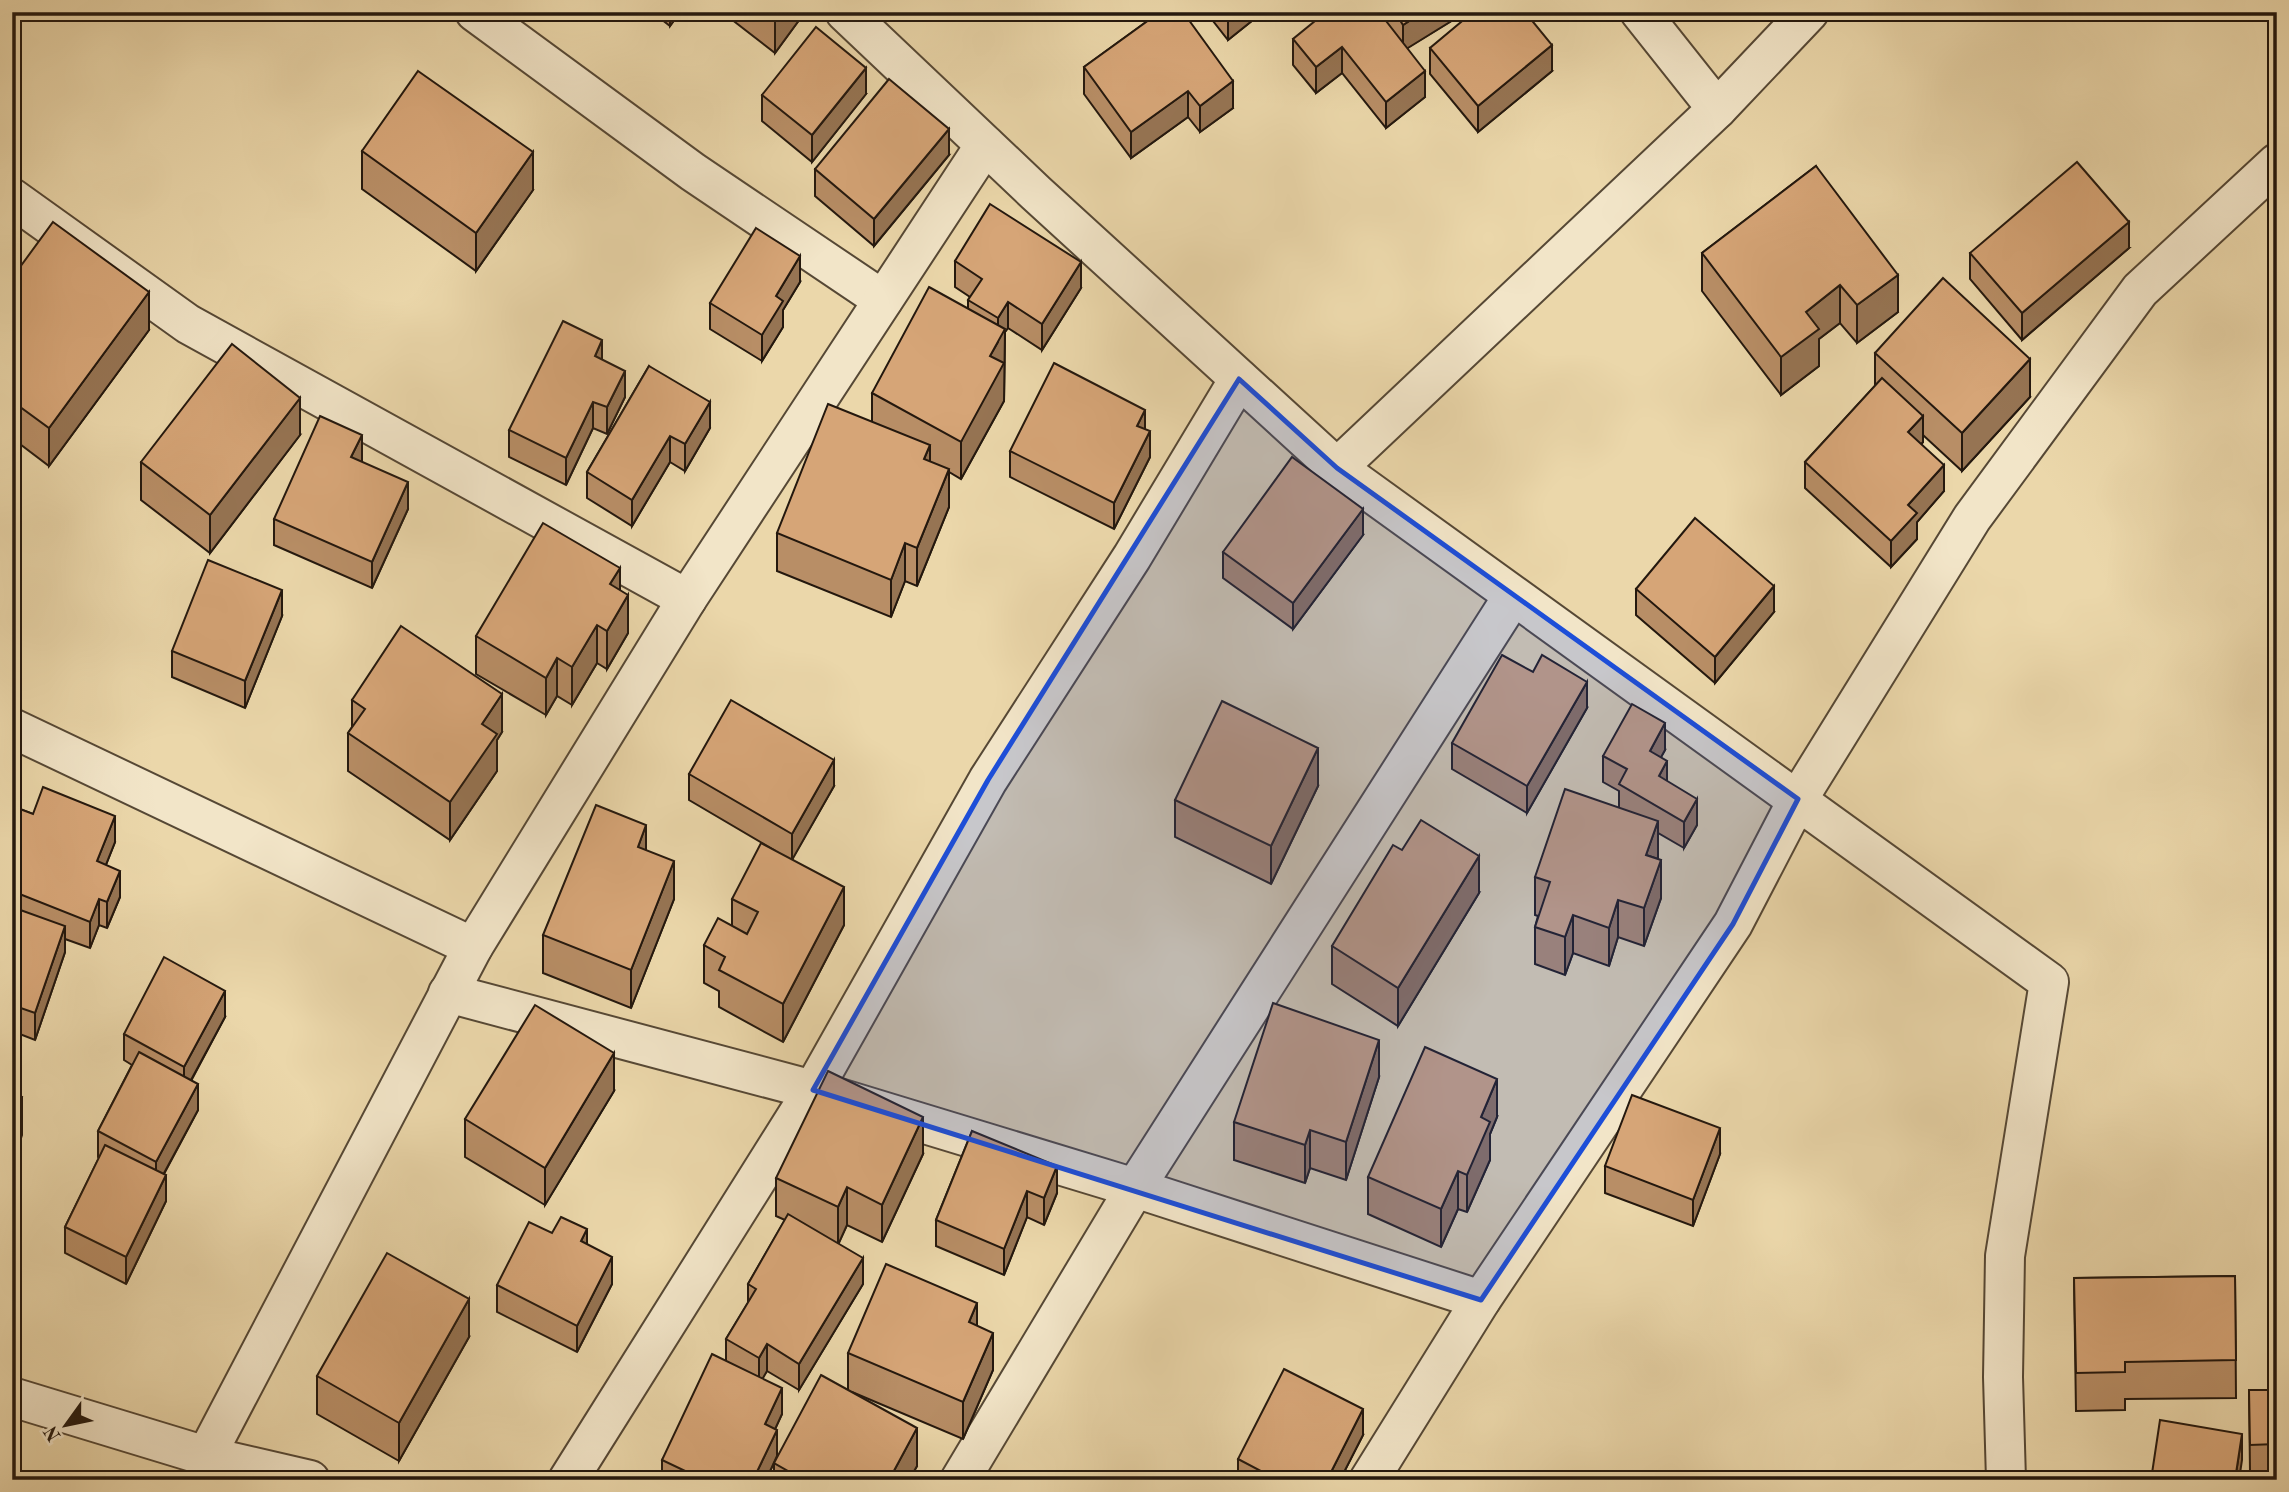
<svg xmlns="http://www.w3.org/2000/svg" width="2289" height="1492" font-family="'Old Standard TT',serif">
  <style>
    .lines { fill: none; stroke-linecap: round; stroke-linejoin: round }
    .minor-casing { stroke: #564835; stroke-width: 42 }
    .minor { stroke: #f2e5c8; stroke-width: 38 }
    .wall { fill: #b88e66; stroke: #24180e; stroke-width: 2 }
    .shaded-wall { fill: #967453; stroke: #24180e; stroke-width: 2 }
    .building { fill: #d6a577; stroke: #24180e; stroke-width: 2 }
    .marked { fill: #1d4ed8; fill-opacity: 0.2; stroke: #1d4ed8; stroke-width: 5; stroke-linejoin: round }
  </style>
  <rect width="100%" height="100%" fill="#ebd7aa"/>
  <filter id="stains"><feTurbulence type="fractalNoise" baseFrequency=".00286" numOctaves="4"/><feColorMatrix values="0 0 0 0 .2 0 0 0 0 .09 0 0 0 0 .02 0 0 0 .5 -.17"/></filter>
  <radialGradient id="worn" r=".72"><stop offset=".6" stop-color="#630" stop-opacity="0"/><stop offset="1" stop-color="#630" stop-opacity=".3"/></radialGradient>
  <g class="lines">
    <g class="minor-casing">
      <g id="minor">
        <path d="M 475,12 L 693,172 L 883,300"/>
        <path d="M 845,12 L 1036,193 L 1337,468 L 2049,982 L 2005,1256 L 2003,1377 L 2006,1480"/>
        <path d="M 1717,109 L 1809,12"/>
        <path d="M 12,198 L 188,324 L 687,599"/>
        <path d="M 1337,468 L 1717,109 L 1640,12"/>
        <path d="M 12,728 L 473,947"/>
        <path d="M 448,993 L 813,1090 L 1135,1188 L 1481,1300"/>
        <path d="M 12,1397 L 206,1456 L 310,1480"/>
        <path d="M 206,1456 L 473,947 L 687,599 L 985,145"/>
        <path d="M 568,1480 L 813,1090 L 988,780 L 1132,557 L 1239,379"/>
        <path d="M 960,1480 L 1135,1188 L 1513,596"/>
        <path d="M 1369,1480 L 1481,1300 L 1733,924 L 1798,799 L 1972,518 L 2140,290 L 2277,163"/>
      </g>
    </g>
    <use href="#minor" class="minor"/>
  </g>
  <g class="wall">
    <path d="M 652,12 L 680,12 L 670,26 Z"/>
    <path d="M 722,12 L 805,12 L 775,53 Z"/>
    <path d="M 1160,12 L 1233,108 L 1200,132 L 1188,117 L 1131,158 L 1084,94 L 1084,67 Z"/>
    <path d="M 1206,12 L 1263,12 L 1228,40 Z"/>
    <path d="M 1380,12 L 1466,12 L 1407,48 L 1425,97 L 1386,128 L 1342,73 L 1316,93 L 1293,65 L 1293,39 L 1383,17 Z"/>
    <path d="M 1430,48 L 1552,71 L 1478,132 L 1430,74 Z"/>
    <path d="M 866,94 L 812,162 L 762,121 L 762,95 Z"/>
    <path d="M 362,151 L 533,190 L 476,271 L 362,189 Z"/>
    <path d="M 949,155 L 874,246 L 815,196 L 815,169 Z"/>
    <path d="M 1816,166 L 1898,312 L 1857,343 L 1840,323 L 1819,339 L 1819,366 L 1781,395 L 1702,291 L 1702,253 Z"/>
    <path d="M 2129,248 L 2022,340 L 1970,279 L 1970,253 Z"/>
    <path d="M 955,261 L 1081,288 L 1042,350 L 1008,328 L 1005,332 L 1004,401 L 961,479 L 949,472 L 949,507 L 917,586 L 905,581 L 891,617 L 777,571 L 777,533 L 872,422 L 872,393 L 968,309 L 968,300 L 970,297 L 955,287 Z"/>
    <path d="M 12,278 L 149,330 L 49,466 L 12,438 Z"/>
    <path d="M 800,282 L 783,310 L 783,327 L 762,361 L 710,329 L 710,303 Z"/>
    <path d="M 1875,353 L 2030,397 L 1962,471 L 1923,435 L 1923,442 L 1921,444 L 1944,491 L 1917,522 L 1917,539 L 1891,567 L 1805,488 L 1805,462 L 1875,386 Z"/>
    <path d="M 602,360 L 625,397 L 607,434 L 593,428 L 566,485 L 509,457 L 509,430 Z"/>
    <path d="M 649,366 L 710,428 L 685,471 L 670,462 L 632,526 L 587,498 L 587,472 Z"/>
    <path d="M 1145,429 L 1150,457 L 1114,529 L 1010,477 L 1010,451 Z"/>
    <path d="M 300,435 L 210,553 L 141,500 L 141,462 Z"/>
    <path d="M 361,461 L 408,509 L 372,588 L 274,545 L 274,519 Z"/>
    <path d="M 1363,535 L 1293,629 L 1223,578 L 1223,552 Z"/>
    <path d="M 1636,589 L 1774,612 L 1715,683 L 1636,615 Z"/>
    <path d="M 620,590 L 628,633 L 607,669 L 597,663 L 572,705 L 557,696 L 546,715 L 476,674 L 476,636 Z"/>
    <path d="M 282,616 L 245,708 L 172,677 L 172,651 Z"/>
    <path d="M 352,700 L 502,732 L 497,740 L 497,771 L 450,840 L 348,771 L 348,733 L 352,727 Z"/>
    <path d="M 1587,708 L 1527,813 L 1452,769 L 1452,743 Z"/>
    <path d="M 1665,750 L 1661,757 L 1667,781 L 1697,825 L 1684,848 L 1658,833 L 1658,859 L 1661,898 L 1644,946 L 1618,937 L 1609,966 L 1573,953 L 1565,975 L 1535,964 L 1535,927 L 1538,916 L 1535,915 L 1535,877 L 1619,808 L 1619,791 L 1603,782 L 1603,756 Z"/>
    <path d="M 689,774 L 834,786 L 792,859 L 844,925 L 783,1042 L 719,1007 L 719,991 L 704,983 L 704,945 L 732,926 L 732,899 L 774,850 L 689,800 Z"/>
    <path d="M 1318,786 L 1271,884 L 1175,837 L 1175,800 Z"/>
    <path d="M 12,806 L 33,814 L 115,842 L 106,865 L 120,897 L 107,928 L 99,925 L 90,948 L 65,939 L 65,952 L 35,1040 L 12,1031 Z"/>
    <path d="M 646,850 L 674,899 L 631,1008 L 543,973 L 543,935 Z"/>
    <path d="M 1479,893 L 1398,1026 L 1332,984 L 1332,946 Z"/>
    <path d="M 225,1017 L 191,1081 L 198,1110 L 164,1174 L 166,1201 L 126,1284 L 65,1253 L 65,1227 L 99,1158 L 98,1157 L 98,1131 L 132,1065 L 124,1060 L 124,1034 Z"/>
    <path d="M 1379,1077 L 1346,1180 L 1310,1168 L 1305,1183 L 1234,1160 L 1234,1122 Z"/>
    <path d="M 614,1091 L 545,1205 L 465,1157 L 465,1119 Z"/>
    <path d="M 1497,1117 L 1490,1134 L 1490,1160 L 1467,1212 L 1458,1209 L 1441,1247 L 1368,1214 L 1368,1177 Z"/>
    <path d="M 972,1131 L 1057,1193 L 1044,1225 L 1027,1217 L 1004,1275 L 936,1246 L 936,1220 Z"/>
    <path d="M 923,1154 L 882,1242 L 847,1225 L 838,1244 L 863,1284 L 799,1390 L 767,1371 L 762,1378 L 782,1414 L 775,1429 L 777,1456 L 766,1480 L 662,1480 L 662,1460 L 726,1361 L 726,1339 L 748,1303 L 748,1284 L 785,1220 L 776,1216 L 776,1178 Z"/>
    <path d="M 1720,1154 L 1693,1226 L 1605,1193 L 1605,1166 Z"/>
    <path d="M 552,1233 L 587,1244 L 612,1284 L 577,1352 L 497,1312 L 497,1285 Z"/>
    <path d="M 2235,1276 L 2236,1398 L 2125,1399 L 2125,1410 L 2076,1411 L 2074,1278 Z"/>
    <path d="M 977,1326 L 993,1370 L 963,1439 L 852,1392 L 917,1466 L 909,1480 L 774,1480 L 774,1463 L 848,1390 L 848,1353 Z"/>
    <path d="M 469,1337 L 399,1461 L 317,1414 L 317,1376 Z"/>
    <path d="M 2277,1368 L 2277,1471 L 2250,1471 L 2249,1390 L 2269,1390 Z"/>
    <path d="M 1363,1435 L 1340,1480 L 1238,1480 L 1238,1459 Z"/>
  </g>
  <g class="shaded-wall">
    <path d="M 670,12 L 680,12 L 670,26 Z"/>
    <path d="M 777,12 L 805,12 L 775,53 L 775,15 Z"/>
    <path d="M 1230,12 L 1263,12 L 1228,40 L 1228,14 Z"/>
    <path d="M 1423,12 L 1466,12 L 1403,51 L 1403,25 Z"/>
    <path d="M 1552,45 L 1552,71 L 1478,132 L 1478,106 Z"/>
    <path d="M 1342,47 L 1342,73 L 1316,93 L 1316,67 Z"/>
    <path d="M 866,68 L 866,94 L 812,162 L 812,135 Z"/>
    <path d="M 1425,71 L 1425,97 L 1386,128 L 1386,102 Z"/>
    <path d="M 1233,81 L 1233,108 L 1200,132 L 1200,106 Z"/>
    <path d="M 1188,91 L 1188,117 L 1131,158 L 1131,132 Z"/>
    <path d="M 949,129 L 949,155 L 874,246 L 874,219 Z"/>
    <path d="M 533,152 L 533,190 L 476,271 L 476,233 Z"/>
    <path d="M 2129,222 L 2129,248 L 2022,340 L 2022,313 Z"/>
    <path d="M 800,256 L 800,282 L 783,310 L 783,327 L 762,361 L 762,335 L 776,296 Z"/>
    <path d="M 1081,262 L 1081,288 L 1042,350 L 1042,324 Z"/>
    <path d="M 1898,275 L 1898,312 L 1857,343 L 1857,305 Z"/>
    <path d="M 1840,285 L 1840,323 L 1819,339 L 1819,366 L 1781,395 L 1781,357 L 1806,312 Z"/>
    <path d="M 149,292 L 149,330 L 49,466 L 49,428 Z"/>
    <path d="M 1008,302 L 1008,328 L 1005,332 L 1004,401 L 961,479 L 961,442 L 990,356 L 998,342 L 998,318 Z"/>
    <path d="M 602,340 L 602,367 L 595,356 Z"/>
    <path d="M 2030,359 L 2030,397 L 1962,471 L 1962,433 Z"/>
    <path d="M 625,371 L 625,397 L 607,434 L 607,407 Z"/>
    <path d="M 300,398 L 300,435 L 210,553 L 210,515 Z"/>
    <path d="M 593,402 L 593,428 L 566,485 L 566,458 Z"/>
    <path d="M 710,402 L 710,428 L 685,471 L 685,444 Z"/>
    <path d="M 1145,410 L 1145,436 L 1137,426 Z"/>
    <path d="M 1923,416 L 1923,442 L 1908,459 L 1908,432 Z"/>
    <path d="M 1150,431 L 1150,457 L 1114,529 L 1114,503 Z"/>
    <path d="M 362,435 L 362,461 L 351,483 L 351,457 Z"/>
    <path d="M 670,436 L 670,462 L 632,526 L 632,500 Z"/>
    <path d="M 930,445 L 930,483 L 924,459 Z"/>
    <path d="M 1944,465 L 1944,491 L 1917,522 L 1917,539 L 1891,567 L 1891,541 L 1908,505 Z"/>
    <path d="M 949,469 L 949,507 L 917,586 L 917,548 Z"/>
    <path d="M 408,482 L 408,509 L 372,588 L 372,562 Z"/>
    <path d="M 1363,509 L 1363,535 L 1293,629 L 1293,603 Z"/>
    <path d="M 905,543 L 905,581 L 891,617 L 891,580 Z"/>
    <path d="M 620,568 L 620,606 L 610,584 Z"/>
    <path d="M 1774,586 L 1774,612 L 1715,683 L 1715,657 Z"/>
    <path d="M 282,590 L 282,616 L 245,708 L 245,681 Z"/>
    <path d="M 628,595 L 628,633 L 607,669 L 607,631 Z"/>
    <path d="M 597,625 L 597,663 L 572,705 L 572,667 Z"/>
    <path d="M 557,658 L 557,696 L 546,715 L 546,678 Z"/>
    <path d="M 1587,682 L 1587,708 L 1527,813 L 1527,786 Z"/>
    <path d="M 502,694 L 502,732 L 497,740 L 497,771 L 450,840 L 450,802 L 482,724 Z"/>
    <path d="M 1665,723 L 1665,750 L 1650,777 L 1650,751 Z"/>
    <path d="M 1318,748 L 1318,786 L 1271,884 L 1271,846 Z"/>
    <path d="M 834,760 L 834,786 L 792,860 L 792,834 Z"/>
    <path d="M 1667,761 L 1667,787 L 1659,776 Z"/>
    <path d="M 1697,799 L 1697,825 L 1684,848 L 1684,822 Z"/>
    <path d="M 115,816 L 115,842 L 97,887 L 97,861 Z"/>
    <path d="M 1658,821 L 1658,859 L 1646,855 Z"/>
    <path d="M 646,825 L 646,863 L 638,847 Z"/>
    <path d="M 1479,856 L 1479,893 L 1398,1026 L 1398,988 Z"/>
    <path d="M 1661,860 L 1661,898 L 1644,946 L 1644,908 Z"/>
    <path d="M 674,861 L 674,899 L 631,1008 L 631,970 Z"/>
    <path d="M 120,871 L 120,897 L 107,928 L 107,902 Z"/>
    <path d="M 844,887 L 844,925 L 783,1042 L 783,1004 Z"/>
    <path d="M 99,899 L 99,925 L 90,948 L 90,922 Z"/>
    <path d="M 1618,900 L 1618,937 L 1609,966 L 1609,928 Z"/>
    <path d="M 1573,915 L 1573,953 L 1565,975 L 1565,937 Z"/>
    <path d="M 65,926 L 65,952 L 35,1040 L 35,1013 Z"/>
    <path d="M 225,991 L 225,1017 L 184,1093 L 184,1067 Z"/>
    <path d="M 1379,1040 L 1379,1077 L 1346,1180 L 1346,1142 Z"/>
    <path d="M 614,1053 L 614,1091 L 545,1205 L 545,1168 Z"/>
    <path d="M 1497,1079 L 1497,1117 L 1490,1134 L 1490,1160 L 1467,1212 L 1467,1175 L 1481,1117 Z"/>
    <path d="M 198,1084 L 198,1110 L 156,1188 L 156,1162 Z"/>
    <path d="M 22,1097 L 22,1135 L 12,1165 L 12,1128 Z"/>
    <path d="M 923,1117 L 923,1154 L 882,1242 L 882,1205 Z"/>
    <path d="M 1720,1128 L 1720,1154 L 1693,1226 L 1693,1200 Z"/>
    <path d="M 1310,1130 L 1310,1168 L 1305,1183 L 1305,1145 Z"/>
    <path d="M 1057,1166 L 1057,1193 L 1044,1225 L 1044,1198 Z"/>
    <path d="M 1458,1171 L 1458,1209 L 1441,1247 L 1441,1209 Z"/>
    <path d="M 166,1175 L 166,1201 L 126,1284 L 126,1257 Z"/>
    <path d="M 847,1187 L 847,1225 L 838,1245 L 838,1207 Z"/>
    <path d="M 1027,1191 L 1027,1217 L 1004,1275 L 1004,1249 Z"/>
    <path d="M 587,1229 L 587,1255 L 581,1241 Z"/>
    <path d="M 612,1257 L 612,1284 L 577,1352 L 577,1326 Z"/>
    <path d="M 863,1258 L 863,1284 L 799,1390 L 799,1364 Z"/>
    <path d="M 469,1299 L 469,1337 L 399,1461 L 399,1423 Z"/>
    <path d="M 977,1303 L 977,1341 L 969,1322 Z"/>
    <path d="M 993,1333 L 993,1370 L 963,1439 L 963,1402 Z"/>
    <path d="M 767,1344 L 767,1371 L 759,1385 L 759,1358 Z"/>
    <path d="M 782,1388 L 782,1414 L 765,1451 L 765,1424 Z"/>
    <path d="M 1363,1409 L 1363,1435 L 1340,1480 L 1327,1480 Z"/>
    <path d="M 917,1428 L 917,1466 L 909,1480 L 889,1480 Z"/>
    <path d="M 777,1430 L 777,1456 L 766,1480 L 753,1480 Z"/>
    <path d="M 2242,1434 L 2242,1460 L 2239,1480 L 2235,1480 Z"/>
  </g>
  <g class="building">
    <path d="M 1160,12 L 1183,12 L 1233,81 L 1200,106 L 1188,91 L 1131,132 L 1084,67 Z"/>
    <path d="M 1326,12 L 1379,12 L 1425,71 L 1386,102 L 1342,47 L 1316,67 L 1293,39 Z"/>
    <path d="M 1395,12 L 1423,12 L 1403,25 Z"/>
    <path d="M 1473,12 L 1525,12 L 1552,45 L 1478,106 L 1430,48 Z"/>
    <path d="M 816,27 L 866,68 L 812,135 L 762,95 Z"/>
    <path d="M 418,71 L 533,152 L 476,233 L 362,151 Z"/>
    <path d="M 889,79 L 949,129 L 874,219 L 815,169 Z"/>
    <path d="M 2077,162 L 2129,222 L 2022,313 L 1970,253 Z"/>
    <path d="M 1816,166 L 1898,275 L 1857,305 L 1840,285 L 1806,312 L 1819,329 L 1781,357 L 1702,253 Z"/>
    <path d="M 990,204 L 1081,262 L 1042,324 L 1008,302 L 998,318 L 968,300 L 982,279 L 955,261 Z"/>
    <path d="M 53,222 L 149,292 L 49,428 L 12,401 L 12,278 Z"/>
    <path d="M 756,228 L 800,256 L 776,296 L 783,301 L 762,335 L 710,303 Z"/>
    <path d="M 1943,278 L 2030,359 L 1962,433 L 1875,353 Z"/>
    <path d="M 929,287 L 1005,329 L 990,356 L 1004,363 L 961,442 L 872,393 Z"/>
    <path d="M 563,321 L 602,340 L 595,356 L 625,371 L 607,407 L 593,402 L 566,458 L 509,430 Z"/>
    <path d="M 232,344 L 300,398 L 210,515 L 141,462 Z"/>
    <path d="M 1054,363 L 1145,410 L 1137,426 L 1150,431 L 1114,503 L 1010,451 Z"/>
    <path d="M 649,366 L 710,402 L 685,444 L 670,436 L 632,500 L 587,472 Z"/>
    <path d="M 1882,378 L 1923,416 L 1908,432 L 1944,465 L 1908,505 L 1917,513 L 1891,541 L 1805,462 Z"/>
    <path d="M 828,404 L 930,445 L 924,459 L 949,469 L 917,548 L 905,543 L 891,580 L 777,533 Z"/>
    <path d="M 320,416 L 362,435 L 351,457 L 408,482 L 372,562 L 274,519 Z"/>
    <path d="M 1292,457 L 1363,509 L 1293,603 L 1223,552 Z"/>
    <path d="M 1695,518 L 1774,586 L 1715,657 L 1636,589 Z"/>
    <path d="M 543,523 L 620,568 L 610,584 L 628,595 L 607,631 L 597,625 L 572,667 L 557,658 L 546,678 L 476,636 Z"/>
    <path d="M 208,560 L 282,590 L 245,681 L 172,651 Z"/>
    <path d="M 401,626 L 502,694 L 482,724 L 497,734 L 450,802 L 348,733 L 365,709 L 352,700 Z"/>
    <path d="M 1502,655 L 1533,672 L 1542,655 L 1587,682 L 1527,786 L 1452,743 Z"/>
    <path d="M 731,700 L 834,760 L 792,834 L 689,774 Z"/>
    <path d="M 1222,701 L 1318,748 L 1271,846 L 1175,800 Z"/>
    <path d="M 1632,704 L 1665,723 L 1650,751 L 1667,761 L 1659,776 L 1697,799 L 1684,822 L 1619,784 L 1627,769 L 1603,756 Z"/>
    <path d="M 43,787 L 115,816 L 97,861 L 120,871 L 107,902 L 99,899 L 90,922 L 12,891 L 12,806 L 33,814 Z"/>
    <path d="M 1565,789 L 1658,821 L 1646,855 L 1661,860 L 1644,908 L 1618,900 L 1609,928 L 1573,915 L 1565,937 L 1535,927 L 1550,882 L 1535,877 Z"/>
    <path d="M 596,805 L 646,825 L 638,847 L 674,861 L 631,970 L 543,935 Z"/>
    <path d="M 1421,820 L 1479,856 L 1398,988 L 1332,946 L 1393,845 L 1402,850 Z"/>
    <path d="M 761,843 L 844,887 L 783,1004 L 719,970 L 725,957 L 704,945 L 718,918 L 747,934 L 758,912 L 732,899 Z"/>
    <path d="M 12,907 L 65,926 L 35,1013 L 12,1005 Z"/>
    <path d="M 164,957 L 225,991 L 184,1067 L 124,1034 Z"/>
    <path d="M 1273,1003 L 1379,1040 L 1346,1142 L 1310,1130 L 1305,1145 L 1234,1122 Z"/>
    <path d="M 535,1005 L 614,1053 L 545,1168 L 465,1119 Z"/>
    <path d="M 1425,1047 L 1497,1079 L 1481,1117 L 1490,1122 L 1467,1175 L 1458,1171 L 1441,1209 L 1368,1177 Z"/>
    <path d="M 139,1052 L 198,1084 L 156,1162 L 98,1131 Z"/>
    <path d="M 828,1071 L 923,1117 L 882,1205 L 847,1187 L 838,1207 L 776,1178 Z"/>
    <path d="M 12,1094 L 22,1097 L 12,1128 Z"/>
    <path d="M 1632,1095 L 1720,1128 L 1693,1200 L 1605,1166 Z"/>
    <path d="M 972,1131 L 1057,1166 L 1044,1198 L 1027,1191 L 1004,1249 L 936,1220 Z"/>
    <path d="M 105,1145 L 166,1175 L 126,1257 L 65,1227 Z"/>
    <path d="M 788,1214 L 863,1258 L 799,1364 L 767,1344 L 759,1358 L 726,1339 L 756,1289 L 748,1284 Z"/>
    <path d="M 561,1217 L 587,1229 L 581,1241 L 612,1257 L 577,1326 L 497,1285 L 529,1222 L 552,1233 Z"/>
    <path d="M 387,1253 L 469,1299 L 399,1423 L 317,1376 Z"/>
    <path d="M 886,1264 L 977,1303 L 969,1322 L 993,1333 L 963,1402 L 848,1353 Z"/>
    <path d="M 2235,1276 L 2236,1360 L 2125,1362 L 2125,1372 L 2076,1373 L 2074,1278 Z"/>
    <path d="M 712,1354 L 782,1388 L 765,1424 L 777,1430 L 753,1480 L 704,1480 L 662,1460 Z"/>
    <path d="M 2269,1368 L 2277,1368 L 2277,1444 L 2250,1445 L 2249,1390 L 2270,1390 Z"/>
    <path d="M 1284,1369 L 1363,1409 L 1327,1480 L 1278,1480 L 1238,1459 Z"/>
    <path d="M 821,1375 L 917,1428 L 889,1480 L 804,1480 L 774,1463 Z"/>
    <path d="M 2160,1420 L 2242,1434 L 2235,1480 L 2151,1480 Z"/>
  </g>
  <path class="marked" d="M 1239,379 L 1337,468 L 1798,799 L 1733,924 L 1481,1300 L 813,1090 L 988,780 Z"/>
  <rect width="2289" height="1492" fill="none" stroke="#ebd7aa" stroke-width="42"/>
  <rect x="14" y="14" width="2261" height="1464" fill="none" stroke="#24180e" stroke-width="3.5"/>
  <rect x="21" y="21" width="2247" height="1450" fill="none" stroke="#24180e" stroke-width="2"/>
  <g transform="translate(66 1425) rotate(237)" stroke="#f2e5c8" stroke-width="5" paint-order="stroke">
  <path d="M0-5L12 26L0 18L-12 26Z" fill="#24180e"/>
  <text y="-10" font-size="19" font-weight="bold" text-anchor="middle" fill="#24180e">N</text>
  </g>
  <rect width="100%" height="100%" filter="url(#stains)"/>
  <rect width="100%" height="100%" fill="url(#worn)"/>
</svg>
